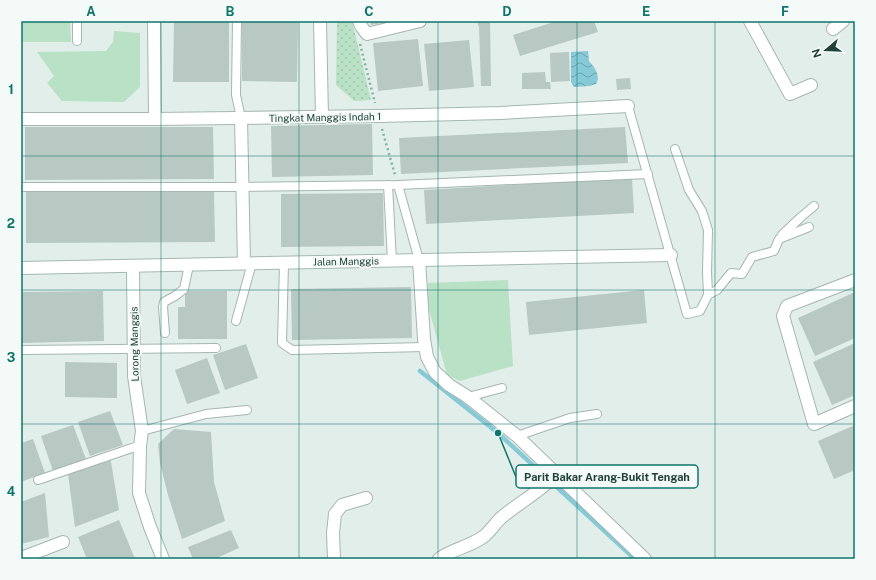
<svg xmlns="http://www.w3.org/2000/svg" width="876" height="580" font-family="'Public Sans',sans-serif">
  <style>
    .grass { fill: url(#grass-dots) }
    .green { fill: #b9e1c5 }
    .water { fill: url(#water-waves) }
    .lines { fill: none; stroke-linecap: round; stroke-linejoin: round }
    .stream { stroke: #86c9d7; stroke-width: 4.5 }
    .building { fill: #b7c9c2 }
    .service-casing { stroke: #a4b7b1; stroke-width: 10 }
    .minor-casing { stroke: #a4b7b1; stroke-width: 14 }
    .path { stroke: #80b4a5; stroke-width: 2.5; stroke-dasharray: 2 3; stroke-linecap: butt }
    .service { stroke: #fff; stroke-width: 8 }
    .minor { stroke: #fff; stroke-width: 12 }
    .grid { fill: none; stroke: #0f766e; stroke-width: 1; stroke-opacity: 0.55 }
    .labels { text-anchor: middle; stroke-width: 4; stroke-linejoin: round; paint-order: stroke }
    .street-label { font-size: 10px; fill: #204139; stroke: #f3faf7 }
    .leader { fill: none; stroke: #0f766e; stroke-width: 1.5 }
    .callout-dot { fill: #0f766e; stroke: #f3faf7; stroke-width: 1.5 }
    .callout { fill: #f3faf7; stroke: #0f766e; stroke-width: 1.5 }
    .callout-label { font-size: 11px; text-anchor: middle; font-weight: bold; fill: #204139 }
    .neatline { fill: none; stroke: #0f766e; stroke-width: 1.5 }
    .grid-label { font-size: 13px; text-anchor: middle; font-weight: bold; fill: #0f766e }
  </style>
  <defs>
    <pattern id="grass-dots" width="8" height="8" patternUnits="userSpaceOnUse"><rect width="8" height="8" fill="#b9e1c5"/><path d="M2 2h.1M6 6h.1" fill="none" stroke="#9fc2aa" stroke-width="1.8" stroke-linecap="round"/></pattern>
    <pattern id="water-waves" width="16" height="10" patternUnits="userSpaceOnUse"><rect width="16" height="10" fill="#86c9d7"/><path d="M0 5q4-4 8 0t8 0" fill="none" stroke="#6da5af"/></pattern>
  </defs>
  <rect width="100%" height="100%" fill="#e2eee9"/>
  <path class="grass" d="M 337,21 L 352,21 L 371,100 L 354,101 L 336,85 Z"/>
  <g class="green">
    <path d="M 21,21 L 70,21 L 71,42 L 21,42 Z"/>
    <path d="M 114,31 L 140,33 L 140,87 L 124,102 L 62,101 L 47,83 L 54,76 L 37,52 L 106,51 L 113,42 Z"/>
    <path d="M 508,280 L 513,366 L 460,381 L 447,375 L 428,306 L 428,283 Z"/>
  </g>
  <path class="water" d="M 588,51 L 589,61 L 594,67 L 597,73 L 598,79 L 596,84 L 589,86 L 574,87 L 571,82 L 571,52 Z"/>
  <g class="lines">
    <path class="stream" d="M 420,371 L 498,433 L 635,559"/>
  </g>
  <g class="building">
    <path d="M 174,21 L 229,21 L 229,82 L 173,82 Z"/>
    <path d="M 242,21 L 298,21 L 297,82 L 242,81 Z"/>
    <path d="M 370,21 L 388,21 L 388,22 L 371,25 Z"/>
    <path d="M 477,21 L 489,21 L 490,23 L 491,86 L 481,86 L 479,27 Z"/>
    <path d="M 557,21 L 594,21 L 598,32 L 520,56 L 513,35 Z"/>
    <path d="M 418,39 L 423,86 L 378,91 L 373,43 Z"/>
    <path d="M 469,40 L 474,87 L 429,91 L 424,44 Z"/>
    <path d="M 569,52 L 570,81 L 551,82 L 550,53 Z"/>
    <path d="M 545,72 L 546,82 L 550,82 L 551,89 L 522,89 L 522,73 Z"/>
    <path d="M 630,78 L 631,89 L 617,90 L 616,79 Z"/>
    <path d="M 372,124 L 373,175 L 272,177 L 271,126 Z"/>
    <path d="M 25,127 L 213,127 L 214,179 L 25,180 Z"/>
    <path d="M 625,127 L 628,163 L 401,174 L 399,138 Z"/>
    <path d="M 632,178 L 634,213 L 426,224 L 424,190 Z"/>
    <path d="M 214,190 L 215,242 L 26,243 L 26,191 Z"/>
    <path d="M 383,193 L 384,246 L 281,247 L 281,194 Z"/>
    <path d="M 411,287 L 412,338 L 292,340 L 291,289 Z"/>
    <path d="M 644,290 L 647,323 L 529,335 L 526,302 Z"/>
    <path d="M 103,291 L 104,341 L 21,343 L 21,292 Z"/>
    <path d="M 185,291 L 227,291 L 227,339 L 178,339 L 178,307 L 185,307 Z"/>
    <path d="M 855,292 L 855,338 L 815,356 L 798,318 Z"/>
    <path d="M 855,343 L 855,395 L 832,405 L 813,362 Z"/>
    <path d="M 246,344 L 258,378 L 225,390 L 213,355 Z"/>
    <path d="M 207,358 L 220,393 L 187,404 L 175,370 Z"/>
    <path d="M 65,362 L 117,363 L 117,398 L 65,397 Z"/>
    <path d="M 110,411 L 123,445 L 90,456 L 78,422 Z"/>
    <path d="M 73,425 L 86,459 L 53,471 L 41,436 Z"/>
    <path d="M 855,425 L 855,470 L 834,479 L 818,441 Z"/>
    <path d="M 174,429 L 211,432 L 214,482 L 225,521 L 182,539 L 168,495 L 160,463 L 158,444 Z"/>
    <path d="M 33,439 L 45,473 L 21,482 L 21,443 Z"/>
    <path d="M 110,456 L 119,510 L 75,527 L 68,474 Z"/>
    <path d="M 45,493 L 49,537 L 21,544 L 21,502 Z"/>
    <path d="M 119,520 L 135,559 L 87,559 L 78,537 Z"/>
    <path d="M 231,530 L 239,548 L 219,557 L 219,559 L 193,559 L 188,547 Z"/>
  </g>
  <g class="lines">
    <g class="service-casing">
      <g id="service">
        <path d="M 77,21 L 77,41"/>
        <path d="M 237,21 L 236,95 L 241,118"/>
        <path d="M 628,106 L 687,314 L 700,311 L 708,295 L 717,290 L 731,273 L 742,274 L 752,257 L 774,251 L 779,239 L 809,227"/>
        <path d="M 675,149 L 689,190 L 702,211 L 708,230 L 707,272 L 708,295"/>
        <path d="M 388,185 L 392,261"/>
        <path d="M 398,185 L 419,260"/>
        <path d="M 21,187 L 242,187 L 398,185 L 648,174"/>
        <path d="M 782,235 L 801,217 L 814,206"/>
        <path d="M 284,263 L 282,343 L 292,350 L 425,347"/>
        <path d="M 236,321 L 252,263"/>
        <path d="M 165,333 L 163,307 L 164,302 L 175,296 L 184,289 L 189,265"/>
        <path d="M 21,350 L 216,348"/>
        <path d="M 468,397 L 502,388"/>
        <path d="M 142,431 L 206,414 L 247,410"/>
        <path d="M 517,436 L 570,418 L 597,414"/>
        <path d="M 38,480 L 132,448 L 140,446"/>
      </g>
    </g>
    <g class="minor-casing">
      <g id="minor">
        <path d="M 154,21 L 155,119"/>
        <path d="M 320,21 L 322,117"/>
        <path d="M 359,21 L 361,26 L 367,34 L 420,21"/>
        <path d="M 750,21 L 790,94 L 811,85"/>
        <path d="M 833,29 L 843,21"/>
        <path d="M 241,118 L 244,263"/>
        <path d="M 21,119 L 155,119 L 378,116 L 501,113 L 628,106"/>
        <path d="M 419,260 L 424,339 L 427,357 L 435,372 L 449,385 L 468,397 L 517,436 L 645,559"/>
        <path d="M 133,266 L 134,376 L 142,431 L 140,446 L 139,493 L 150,527 L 163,559"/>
        <path d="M 21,268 L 671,255"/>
        <path d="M 855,280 L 787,306 L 783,316 L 814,424 L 855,406"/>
        <path d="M 21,558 L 63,542"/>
        <path d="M 334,559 L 333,533 L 335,514 L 342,505 L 366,498"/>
        <path d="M 439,559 C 452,549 469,547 483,537 C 490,532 495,523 502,517 C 520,502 541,491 557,474"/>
      </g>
    </g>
    <g class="path">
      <path d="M 360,44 L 375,103"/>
      <path d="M 382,129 L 395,175"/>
    </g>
    <use href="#service" class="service"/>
    <use href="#minor" class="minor"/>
  </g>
  <path class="grid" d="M 161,21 L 161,559M 299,21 L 299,559M 438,21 L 438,559M 577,21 L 577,559M 715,21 L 715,559M 21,156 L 855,156M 21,290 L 855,290M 21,424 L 855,424"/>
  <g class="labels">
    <g class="street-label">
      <text transform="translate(325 117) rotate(-1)" y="4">Tingkat Manggis Indah 1</text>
      <text transform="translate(346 261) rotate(-1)" y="4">Jalan Manggis</text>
      <text transform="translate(134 344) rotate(-91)" y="4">Lorong Manggis</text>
    </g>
  </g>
  <path class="leader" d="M498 433L516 477"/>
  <circle class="callout-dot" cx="498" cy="433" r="4"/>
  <rect class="callout" x="516" y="465" width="182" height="23" rx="4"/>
  <g class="callout-label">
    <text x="607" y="481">Parit Bakar Arang-Bukit Tengah</text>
  </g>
  <rect width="876" height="580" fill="none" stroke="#f3faf7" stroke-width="44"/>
  <g transform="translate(826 50) rotate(251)" stroke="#f3faf7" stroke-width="3" paint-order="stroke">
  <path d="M0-3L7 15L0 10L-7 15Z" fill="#204139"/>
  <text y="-6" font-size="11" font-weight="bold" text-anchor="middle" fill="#204139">N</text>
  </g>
  <rect x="22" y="22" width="832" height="536" class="neatline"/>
  <g class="grid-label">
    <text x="91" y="16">A</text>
    <text x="230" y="16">B</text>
    <text x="369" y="16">C</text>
    <text x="507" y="16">D</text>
    <text x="646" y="16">E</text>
    <text x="785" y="16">F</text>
    <text x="11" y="94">1</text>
    <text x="11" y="228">2</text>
    <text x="11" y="362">3</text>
    <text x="11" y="496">4</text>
  </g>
</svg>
